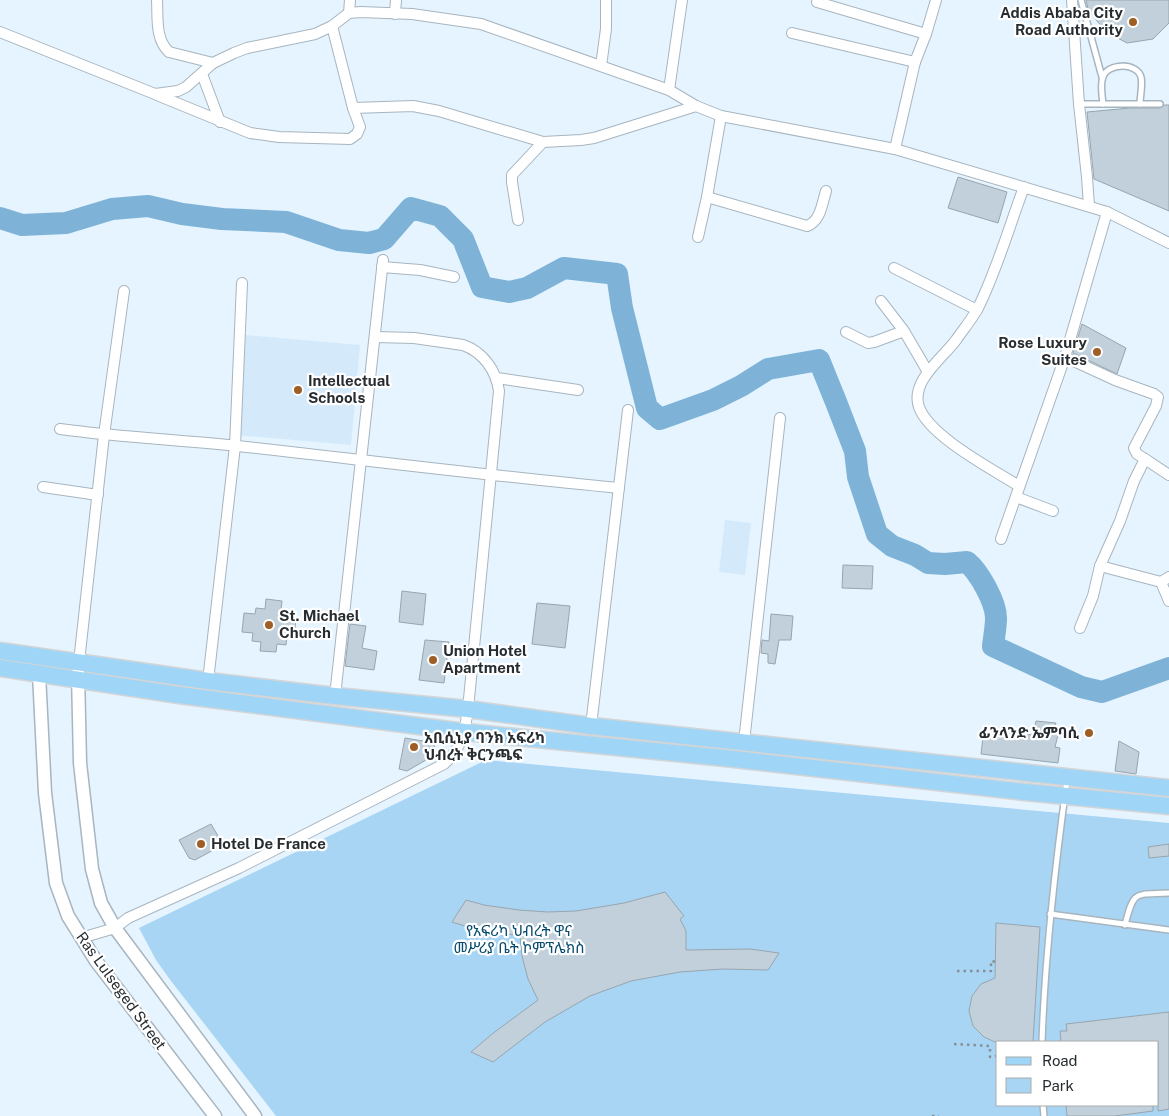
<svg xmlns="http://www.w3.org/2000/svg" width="1169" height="1116" font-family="'Public Sans','Noto Sans Ethiopic',sans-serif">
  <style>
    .built { fill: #d4eafa }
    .green { fill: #a9d5f4; fill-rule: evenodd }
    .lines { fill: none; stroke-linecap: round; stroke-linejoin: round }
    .river { stroke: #7eb3d7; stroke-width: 22 }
    .building { fill: #c1d0da; stroke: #97a5af }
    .service-casing { stroke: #a7b5bf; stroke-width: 8 }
    .minor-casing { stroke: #a7b5bf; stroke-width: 12 }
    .tertiary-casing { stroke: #a7b5bf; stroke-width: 15 }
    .primary-casing { stroke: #d4d5d6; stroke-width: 19 }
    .path { stroke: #858f97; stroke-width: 2.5; stroke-dasharray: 2.5 4; stroke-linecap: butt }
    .service { stroke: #fff; stroke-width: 5 }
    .minor { stroke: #fff; stroke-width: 10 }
    .tertiary { stroke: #fff; stroke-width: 12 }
    .primary { stroke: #9fd5f7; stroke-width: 16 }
    .poi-dot { fill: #9e5e26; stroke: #fff; stroke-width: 2 }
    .labels { text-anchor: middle; stroke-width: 4.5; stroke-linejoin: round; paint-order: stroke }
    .poi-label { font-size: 15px; font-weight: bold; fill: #262c30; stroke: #fff; text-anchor: start }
    .park-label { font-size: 15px; fill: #084c6f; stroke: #fff }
    .street-label { font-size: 15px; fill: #262c30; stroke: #fff }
  </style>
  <rect width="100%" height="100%" fill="#e5f4ff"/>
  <g class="built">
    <path d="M 245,335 L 360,345 L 351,445 L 236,435 Z"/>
    <path d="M 725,520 L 751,523 L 745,575 L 719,572 Z"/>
  </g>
  <path class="green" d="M 486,760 L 1169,823 L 1169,1116 L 276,1116 L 171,981 L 156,960 L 139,928 ZM 998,1042 L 1158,1042 L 1158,1105 L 998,1105 Z"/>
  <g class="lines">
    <path class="river" d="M 0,218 L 22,225 L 66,223 L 112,209 L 148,206 L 182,214 L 222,219 L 286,222 L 339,240 L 369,243 L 384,239 L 411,208 L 440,216 L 463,239 L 482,287 L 509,292 L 527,288 L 564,268 L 617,274 L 622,308 L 647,408 L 660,419 L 713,400 L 741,386 L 768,369 L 819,360 L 836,402 L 855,451 L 858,477 L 877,534 L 892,546 L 915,555 L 928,563 L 945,564 L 967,562 C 979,572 996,602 996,618 C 996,627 994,637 993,646 L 1081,687 L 1102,692 L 1169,668"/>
  </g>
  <g class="building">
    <path d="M 1086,0 L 1169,0 L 1169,23 L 1153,39 L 1127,43 L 1108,33 L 1097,21 L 1088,9 Z"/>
    <path d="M 1164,105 L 1169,105 L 1169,211 L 1094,179 L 1087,112 L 1130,108 L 1160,108 Z"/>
    <path d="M 958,177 L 1007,192 L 998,223 L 948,208 Z"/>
    <path d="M 1082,324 L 1126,348 L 1117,374 L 1073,353 Z"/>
    <path d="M 843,565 L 873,566 L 872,589 L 842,588 Z"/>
    <path d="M 402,591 L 426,594 L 423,625 L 399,622 Z"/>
    <path d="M 266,599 L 282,601 L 281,610 L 290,611 L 289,618 L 296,618 L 294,637 L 287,636 L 286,645 L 277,644 L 276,652 L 260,651 L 261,642 L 252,641 L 253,633 L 242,632 L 244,613 L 255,614 L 256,608 L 265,609 Z"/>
    <path d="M 537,603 L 570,606 L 565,648 L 532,644 Z"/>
    <path d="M 771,614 L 793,616 L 791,640 L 779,640 L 775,664 L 768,663 L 768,654 L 761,653 L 762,640 L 769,641 Z"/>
    <path d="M 350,624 L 366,626 L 362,648 L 377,651 L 374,670 L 345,666 Z"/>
    <path d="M 425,640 L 449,642 L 444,683 L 419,680 Z"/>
    <path d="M 1036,721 L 1056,723 L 1054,730 L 1059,731 L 1055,747 L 1060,748 L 1058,763 L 981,754 L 984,729 L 1033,735 Z"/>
    <path d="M 405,738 L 435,743 L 433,756 L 407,771 L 399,769 Z"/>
    <path d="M 1119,741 L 1139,752 L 1136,774 L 1115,771 Z"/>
    <path d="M 211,824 L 221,841 L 219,847 L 195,860 L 189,858 L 179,840 Z"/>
    <path d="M 1169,844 L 1169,856 L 1149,858 L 1148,847 Z"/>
    <path d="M 665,892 L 684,916 L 680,919 L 686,931 L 686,950 L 750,949 L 779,953 L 768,970 L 723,969 L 680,972 L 631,981 L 590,996 L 545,1022 L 493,1062 L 471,1052 L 492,1034 L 538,1000 L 528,979 L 522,956 L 520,936 L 475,929 L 452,922 L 466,900 L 484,905 L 519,910 L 548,912 L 576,911 L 624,903 Z"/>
    <path d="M 996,923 L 1040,927 L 1033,1042 L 995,1042 L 984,1037 L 973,1026 L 969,1011 L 972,996 L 981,984 L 995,978 Z"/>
    <path d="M 1169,1012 L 1169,1109 L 1158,1111 L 1158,1042 L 1061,1042 L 1060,1031 L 1067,1031 L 1066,1024 Z"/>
    <path d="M 1066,1105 L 1153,1105 L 1153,1111 L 1115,1116 L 1067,1116 Z"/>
  </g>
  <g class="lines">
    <g class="service-casing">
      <g id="service">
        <path d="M 1081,0 L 1102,77"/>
        <path d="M 1079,104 L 1160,104"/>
        <path d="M 1103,104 C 1102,96 1100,84 1103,77 C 1107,63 1137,62 1141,77 C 1143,84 1140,96 1140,104"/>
        <path d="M 1050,914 L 1169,930"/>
        <path d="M 1125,925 C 1134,889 1135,895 1169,893"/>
        <path d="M 1042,1042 C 1045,954 1055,867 1067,780"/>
        <path d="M 1043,1105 L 1044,1116"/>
      </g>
    </g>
    <g class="minor-casing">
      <g id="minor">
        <path d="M 157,0 C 158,18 155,39 169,52 L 213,63"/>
        <path d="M 1072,0 L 1079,104 L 1087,177 L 1089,206"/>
        <path d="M 817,2 L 926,34"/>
        <path d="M 349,13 L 350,0"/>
        <path d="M 395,14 L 396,0"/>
        <path d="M 332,26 L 353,108 L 413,106 L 439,111 L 543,142 L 581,140 L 594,138 L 696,106"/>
        <path d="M 0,32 L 155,94 L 178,91 L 186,87 L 213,63 L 234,53 L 247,48 L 315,34 L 332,26 L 349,13 L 361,12 L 412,14 L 481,24 L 669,90 L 696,106 L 721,116 L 895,149 L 1107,212 L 1169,243"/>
        <path d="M 792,33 L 915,62"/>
        <path d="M 601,66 L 606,29 L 606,0"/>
        <path d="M 202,74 L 220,122"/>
        <path d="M 669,90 L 682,0"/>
        <path d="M 157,95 L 250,133 L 279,137 L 350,139 L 357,134 L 360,127 L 353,108"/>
        <path d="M 721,116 L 707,197 L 807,226 C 821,221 822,203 826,191"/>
        <path d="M 895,149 L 915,62 L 926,34 L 936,0"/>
        <path d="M 518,220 L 512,182 L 512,175 L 543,142"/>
        <path d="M 698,237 L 707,197"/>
        <path d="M 382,267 L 420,270 L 454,277"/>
        <path d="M 894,268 L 977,310"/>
        <path d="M 881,301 L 904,331"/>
        <path d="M 846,332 L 868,343 L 874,342 L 904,331 L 928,372"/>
        <path d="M 1065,357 L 1115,380 L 1154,394 L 1158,397 L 1156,406 L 1134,448 L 1137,454 L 1145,459 L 1134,481 L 1120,521 L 1100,566 L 1093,596 L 1080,628"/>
        <path d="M 497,378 L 578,390"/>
        <path d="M 60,429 C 119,437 179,440 238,446 C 365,460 492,476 619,488"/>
        <path d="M 1145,459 L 1169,475"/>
        <path d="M 1019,486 C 992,469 929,436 919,407 C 910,381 943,358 956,340 C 963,330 972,319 978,308 C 997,270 1009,227 1024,187"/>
        <path d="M 43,487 L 98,495"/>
        <path d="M 1016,497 L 1053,511"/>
        <path d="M 1001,539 L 1065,357 L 1107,212"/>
        <path d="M 1100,566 L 1161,582"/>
        <path d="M 1169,577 L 1161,582 L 1169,601"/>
        <path d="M 79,662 L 104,435 L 124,291"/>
        <path d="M 208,681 L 235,446 L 242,283"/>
        <path d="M 335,696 L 383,260"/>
        <path d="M 591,726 L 628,410"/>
        <path d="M 744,742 L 780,418"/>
        <path d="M 81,938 L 115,928 L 128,918 L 239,868 L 444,764 C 462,748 465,731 468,709 L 499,391 C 496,370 483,352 463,345 L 414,338 L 375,337"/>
      </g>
    </g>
    <g class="tertiary-casing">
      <g id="tertiary">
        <path d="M 78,673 L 80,763 L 92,869 L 101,903 L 115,928 L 255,1116"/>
        <path d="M 39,674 L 45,793 L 56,883 L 68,916 L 96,961 L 215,1116"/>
      </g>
    </g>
    <g class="primary-casing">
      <g id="primary">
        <path d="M 0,651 L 208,681 L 335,696 L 468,709 L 591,726 L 1169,788"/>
        <path d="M 0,668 L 179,695 L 465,732 L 725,758 L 1025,792 L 1169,806"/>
      </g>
    </g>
    <g class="path">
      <path d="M 957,971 L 991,971 L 991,961 L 996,962"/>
      <path d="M 954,1044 L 990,1046 L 990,1057 L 996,1056"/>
      <path d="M 932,1116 L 939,1116"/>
    </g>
    <use href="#service" class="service"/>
    <use href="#minor" class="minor"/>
    <use href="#tertiary" class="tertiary"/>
    <use href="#primary" class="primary"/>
  </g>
  <g class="poi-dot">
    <circle cx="1133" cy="22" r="5"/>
    <circle cx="1097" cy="352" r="5"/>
    <circle cx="298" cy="390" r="5"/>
    <circle cx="269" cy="625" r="5"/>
    <circle cx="433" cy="660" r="5"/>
    <circle cx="1089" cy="733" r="5"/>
    <circle cx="414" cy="747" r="5"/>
    <circle cx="201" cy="844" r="5"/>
  </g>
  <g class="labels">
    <g class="poi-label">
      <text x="1123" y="18" text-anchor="end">Addis Ababa City<tspan x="1123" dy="17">Road Authority</tspan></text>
      <text x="1087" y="348" text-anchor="end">Rose Luxury<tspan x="1087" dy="17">Suites</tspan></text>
      <text x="308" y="386">Intellectual<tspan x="308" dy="17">Schools</tspan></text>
      <text x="279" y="621">St. Michael<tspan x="279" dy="17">Church</tspan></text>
      <text x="443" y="656">Union Hotel<tspan x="443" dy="17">Apartment</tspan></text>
      <text x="1079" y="738" text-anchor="end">ፊንላንድ ኤምባሲ</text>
      <text x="424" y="743">አቢሲኒያ ባንክ አፍሪካ<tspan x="424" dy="17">ህብረት ቅርንጫፍ</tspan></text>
      <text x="211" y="849">Hotel De France</text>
    </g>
    <g class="park-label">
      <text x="519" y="936">የአፍሪካ ህብረት ዋና<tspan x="519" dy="17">መሥሪያ ቤት ኮምፕሌክስ</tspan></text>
    </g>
    <g class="street-label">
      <text transform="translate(121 991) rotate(54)" y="5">Ras Lulseged Street</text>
    </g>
  </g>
  <rect x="996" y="1041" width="162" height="65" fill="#ffffff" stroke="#a8abac"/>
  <rect x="1006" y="1057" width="25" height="8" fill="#9fd5f7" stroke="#a8abac"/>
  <text x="1042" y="1066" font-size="15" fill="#262c30">Road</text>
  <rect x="1006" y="1078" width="25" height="15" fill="#a9d5f4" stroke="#a8abac"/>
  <text x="1042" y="1091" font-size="15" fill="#262c30">Park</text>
</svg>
